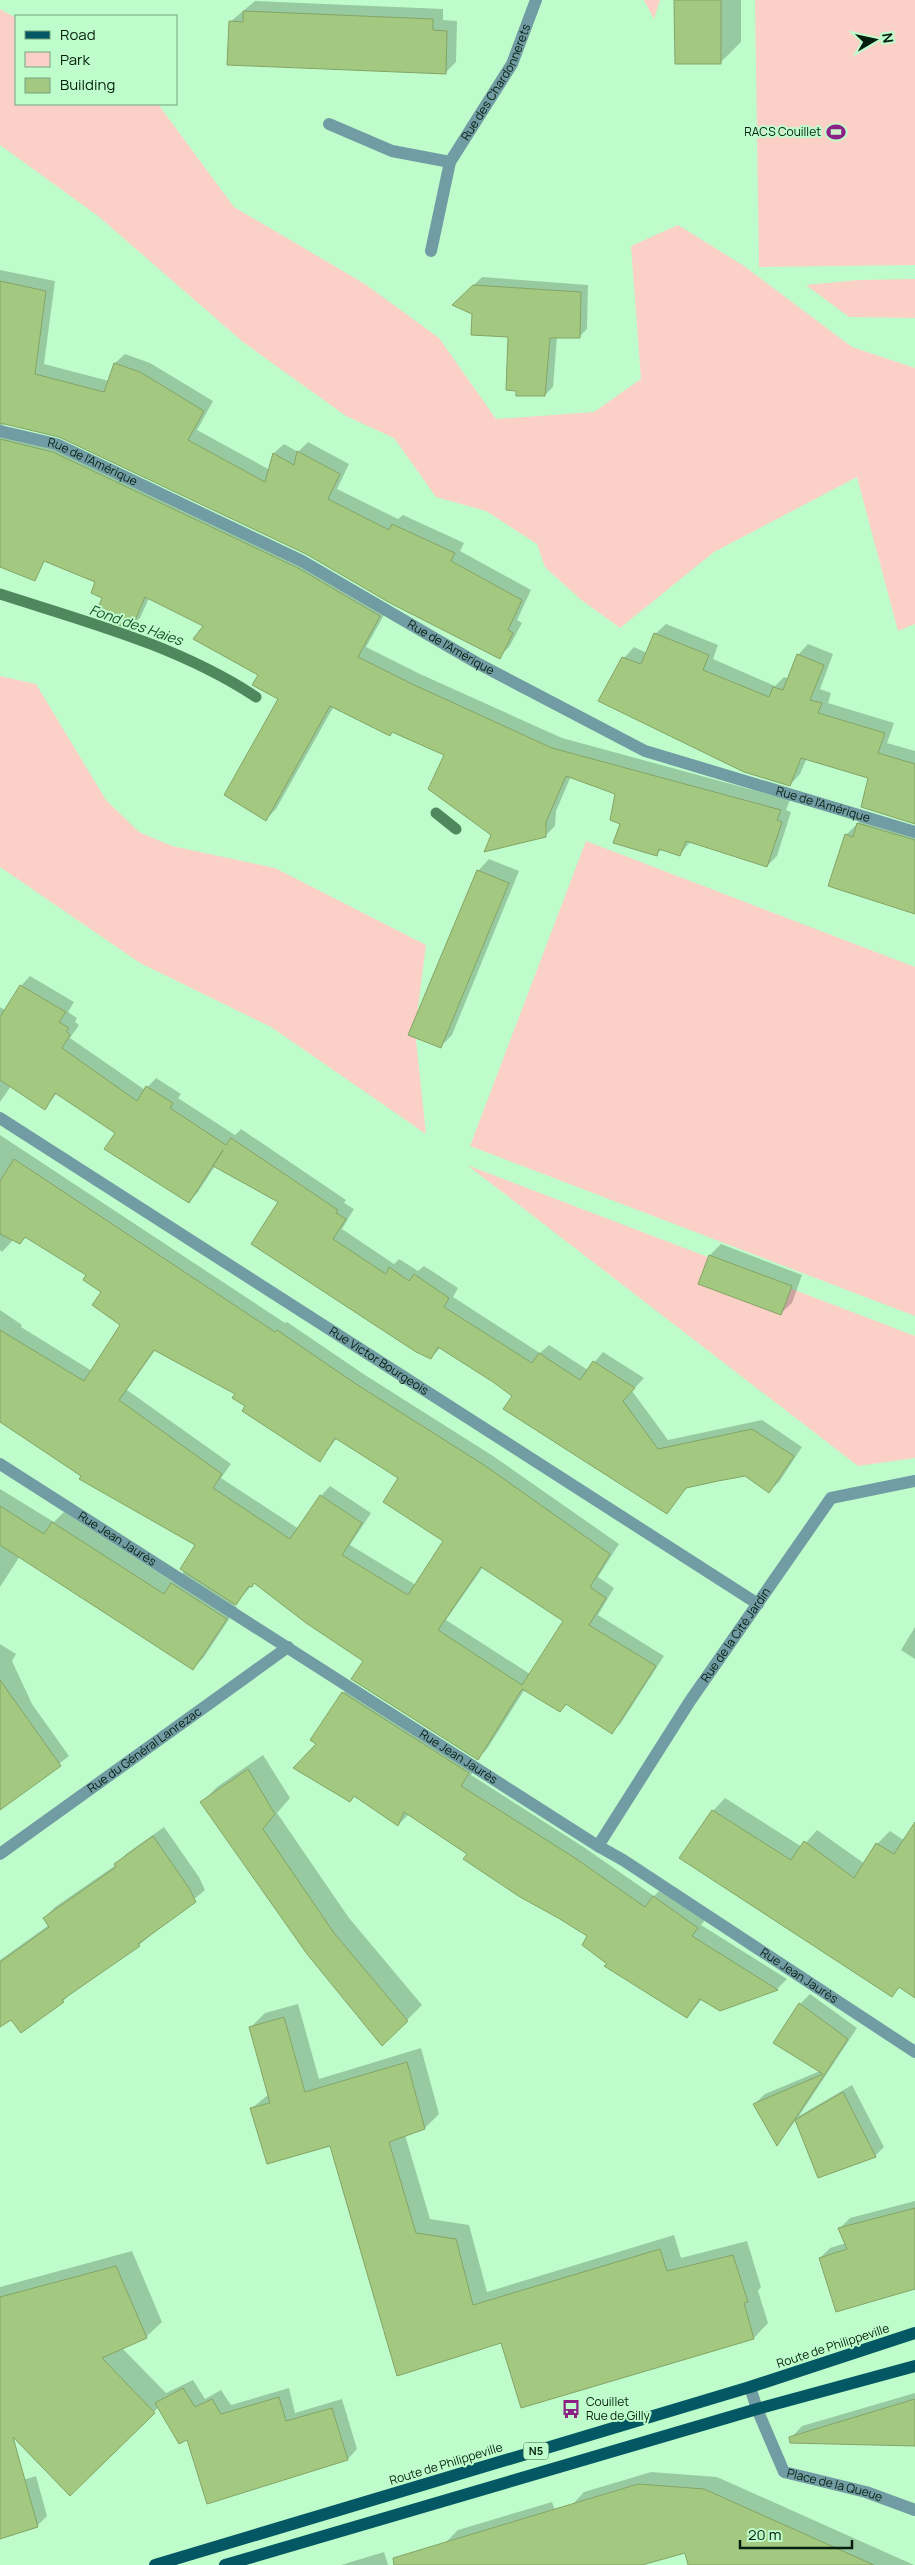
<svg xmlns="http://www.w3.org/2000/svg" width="915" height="2565" font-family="Manrope,sans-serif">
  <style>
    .green { fill: #fbd0c7 }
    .shadow { fill: #0003; fill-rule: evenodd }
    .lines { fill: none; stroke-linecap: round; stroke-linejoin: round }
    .stream { stroke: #50885e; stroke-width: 11 }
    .building { fill: #a3c880; stroke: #84a466; fill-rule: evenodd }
    .street { stroke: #729ca4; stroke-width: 12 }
    .primary { stroke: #045863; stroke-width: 12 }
    .labels { text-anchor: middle; stroke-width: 4; stroke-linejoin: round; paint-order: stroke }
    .shield { fill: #befdcb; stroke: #3c6146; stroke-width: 1 }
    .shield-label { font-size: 11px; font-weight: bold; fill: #051e0d }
    .street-label { font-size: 12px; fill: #051e0d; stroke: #befdcb }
    .poi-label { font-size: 12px; fill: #051e0d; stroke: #befdcb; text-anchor: end }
    .water-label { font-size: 14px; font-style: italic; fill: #1a4d2a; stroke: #befdcb }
  </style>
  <rect width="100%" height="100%" fill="#befdcb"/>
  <g class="green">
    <path d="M 644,0 L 660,0 L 654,19 Z"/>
    <path d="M 755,0 L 915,0 L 915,265 L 759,267 Z"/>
    <path d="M 0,9 L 16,18 L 16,104 L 158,104 L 234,207 L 365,284 L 439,338 L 496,419 L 594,412 L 641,379 L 631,246 L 678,225 L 744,266 L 852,347 L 915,368 L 915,624 L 898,631 L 857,477 L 714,552 L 620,628 L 580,599 L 545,567 L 537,544 L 486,511 L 436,497 L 394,438 L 346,416 L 243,342 L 98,216 L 0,145 Z"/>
    <path d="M 915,279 L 915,318 L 849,317 L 806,285 L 859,280 Z"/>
    <path d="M 0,676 L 36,684 L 106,800 L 139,832 L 172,846 L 275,868 L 426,945 L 415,1031 L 426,1134 L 271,1027 L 140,963 L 0,867 Z"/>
    <path d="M 586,841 L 915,967 L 915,1316 L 470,1146 Z"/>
    <path d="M 467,1165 L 915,1336 L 915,1458 L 858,1466 Z"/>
  </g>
  <g class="shadow">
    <path d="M 675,0 L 741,0 L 741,42 L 721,62 Z"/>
    <path d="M 255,1 L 443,9 L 443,20 L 457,21 L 456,62 L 445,73 L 230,22 Z"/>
    <path d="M 0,270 L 55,281 L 44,364 L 109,381 L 115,363 L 125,354 L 150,363 L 213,401 L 197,430 L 270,470 L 274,453 L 284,444 L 298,452 L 308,442 L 349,464 L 337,489 L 398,519 L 403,515 L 464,543 L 460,551 L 531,590 L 517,620 L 522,623 L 509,647 L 499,657 L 306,553 L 60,435 L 3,422 L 4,428 L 64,442 L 389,606 L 366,647 L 420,674 L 562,738 L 790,800 L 786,810 L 791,812 L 777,856 L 767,866 L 691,841 L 680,854 L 663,848 L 656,855 L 621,824 L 616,793 L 571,776 L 556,811 L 555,826 L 545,836 L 492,835 L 446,755 L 393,731 L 390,734 L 334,706 L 276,809 L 266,819 L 280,698 L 259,675 L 205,626 L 149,598 L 140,618 L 130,628 L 104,597 L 96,581 L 0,513 Z"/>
    <path d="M 482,277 L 588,285 L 587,329 L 579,337 L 557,337 L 553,387 L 545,395 L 510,335 L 455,304 Z"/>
    <path d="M 666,624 L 718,645 L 713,659 L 775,686 L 784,677 L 789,679 L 798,655 L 808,644 L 833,654 L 820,689 L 831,693 L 828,703 L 894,723 L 887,743 L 915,751 L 915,824 L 870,777 L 807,758 L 800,774 L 790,785 L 600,701 L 624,658 L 634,647 L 647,653 L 655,634 Z"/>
    <path d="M 868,813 L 915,827 L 915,913 L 846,835 Z"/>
    <path d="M 489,859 L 519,871 L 452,1035 L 440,1047 L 478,871 Z"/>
    <path d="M 30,976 L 74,1002 L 68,1012 L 77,1018 L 75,1022 L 79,1025 L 70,1038 L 145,1090 L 156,1078 L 181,1094 L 178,1098 L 235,1135 L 241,1129 L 346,1200 L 344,1203 L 354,1209 L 342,1229 L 394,1264 L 399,1259 L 418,1271 L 424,1266 L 458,1288 L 453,1297 L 540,1353 L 549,1345 L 588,1370 L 603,1352 L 644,1378 L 632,1391 L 668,1440 L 762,1420 L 802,1447 L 779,1482 L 769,1491 L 745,1475 L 688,1486 L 667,1512 L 493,1381 L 441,1347 L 431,1358 L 279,1201 L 215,1166 L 198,1192 L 189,1202 L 116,1133 L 57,1093 L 45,1108 L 11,1086 L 0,1102 L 0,1007 L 6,1011 L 21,986 Z"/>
    <path d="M 0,1135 L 285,1323 L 287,1322 L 365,1375 L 493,1456 L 619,1544 L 598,1577 L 614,1588 L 598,1615 L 664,1656 L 621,1723 L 612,1732 L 567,1704 L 560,1711 L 525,1689 L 487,1749 L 478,1758 L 365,1660 L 255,1582 L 234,1605 L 237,1607 L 204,1657 L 192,1669 L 20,1556 L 0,1587 L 0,1489 L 54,1522 L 64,1512 L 173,1582 L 185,1571 L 197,1545 L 0,1421 L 0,1310 L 22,1325 L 21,1327 L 92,1371 L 122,1325 L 103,1292 L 88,1275 L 26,1237 L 20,1243 L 14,1239 L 2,1252 L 0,1250 ZM 156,1349 L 236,1394 L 246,1405 L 320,1460 L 337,1438 L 400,1477 L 444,1541 L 416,1585 L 350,1545 L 371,1513 L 330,1486 L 321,1496 L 299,1529 L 221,1478 L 231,1464 L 127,1390 ZM 483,1567 L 565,1621 L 530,1674 L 446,1620 Z"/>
    <path d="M 721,1244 L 802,1275 L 792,1303 L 780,1314 L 710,1255 Z"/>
    <path d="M 915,1627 L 915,1659 L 901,1650 Z"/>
    <path d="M 0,1644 L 16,1654 L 12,1661 L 32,1704 L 69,1756 L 0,1809 Z"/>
    <path d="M 353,1683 L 479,1763 L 471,1775 L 585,1848 L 654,1896 L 664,1886 L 707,1918 L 701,1925 L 787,1979 L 777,1989 L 720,2010 L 702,1999 L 687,2017 L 608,1964 L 589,1936 L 468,1853 L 409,1814 L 398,1825 L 317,1743 L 343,1693 Z"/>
    <path d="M 263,1755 L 290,1798 L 277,1813 L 349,1918 L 422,2005 L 407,2020 L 202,1802 L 217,1787 Z"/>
    <path d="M 725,1798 L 802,1847 L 817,1830 L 865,1864 L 877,1844 L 890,1831 L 905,1841 L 915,1826 L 915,1997 L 900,1987 L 892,1995 L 713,1811 Z"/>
    <path d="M 164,1827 L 199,1877 L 205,1890 L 139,1945 L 74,1990 L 63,2001 L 11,2018 L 0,2025 L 0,1960 L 49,1925 L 44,1918 L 55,1907 L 116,1865 L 126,1854 Z"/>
    <path d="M 810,1994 L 857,2028 L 799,2116 L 852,2085 L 884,2147 L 875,2156 L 796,2120 L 777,2144 L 754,2104 L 765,2094 L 820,2071 L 800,2004 Z"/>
    <path d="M 298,2004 L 319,2079 L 421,2048 L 439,2114 L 425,2128 L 405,2135 L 430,2219 L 469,2225 L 487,2292 L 674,2235 L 681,2258 L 747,2241 L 761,2287 L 758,2291 L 768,2323 L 754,2338 L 522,2407 L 502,2342 L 330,2144 L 251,2109 L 269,2094 L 251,2027 L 265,2013 Z"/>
    <path d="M 915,2201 L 915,2288 L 820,2258 L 830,2248 L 846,2243 L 840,2228 L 850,2218 Z"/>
    <path d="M 132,2251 L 162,2322 L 146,2337 L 122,2348 L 166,2393 L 193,2380 L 205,2399 L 221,2390 L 231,2405 L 289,2388 L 295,2413 L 342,2399 L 357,2449 L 348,2459 L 187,2438 L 159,2407 L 70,2494 L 0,2391 L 0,2287 Z"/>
    <path d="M 915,2393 L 915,2442 L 791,2438 L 802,2426 Z"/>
    <path d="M 651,2472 L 717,2477 L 914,2565 L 689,2565 L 686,2551 L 637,2565 L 604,2565 L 572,2505 L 584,2492 Z"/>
    <path d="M 36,2476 L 47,2516 L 37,2526 L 0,2538 L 0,2487 Z"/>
    <path d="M 552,2502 L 576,2565 L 432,2565 L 446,2542 L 458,2530 Z"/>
    <path d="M 384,2552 L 388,2565 L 341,2565 Z"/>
  </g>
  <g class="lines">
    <g class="stream">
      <path d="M 0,594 C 87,622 179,646 256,697"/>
      <path d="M 436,813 L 456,829"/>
    </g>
  </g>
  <g class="building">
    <path d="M 674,0 L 721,0 L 721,64 L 675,64 Z"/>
    <path d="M 243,11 L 433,19 L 433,30 L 447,31 L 446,74 L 227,65 L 229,21 L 243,22 Z"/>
    <path d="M 0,281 L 46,291 L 35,374 L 104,392 L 114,363 L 140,372 L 204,411 L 188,440 L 265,482 L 273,453 L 294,465 L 297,451 L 340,474 L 328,499 L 389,530 L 392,524 L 455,553 L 451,561 L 522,600 L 508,630 L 513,633 L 500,659 L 390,603 L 306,554 L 59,437 L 0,423 Z"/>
    <path d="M 473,285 L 581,292 L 580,338 L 550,338 L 545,396 L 516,396 L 516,391 L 506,390 L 508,337 L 471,335 L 472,314 L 452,305 Z"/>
    <path d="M 0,439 L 53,452 L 298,568 L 380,616 L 358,657 L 410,683 L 552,748 L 781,810 L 777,820 L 782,822 L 767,867 L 686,841 L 680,856 L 659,849 L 657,856 L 613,843 L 620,824 L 610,820 L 615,794 L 566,776 L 546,822 L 546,837 L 484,852 L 491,835 L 428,789 L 444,755 L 392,732 L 390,736 L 330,706 L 266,821 L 224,795 L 278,699 L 252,685 L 258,675 L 193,639 L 203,626 L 145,597 L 131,630 L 95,615 L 102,598 L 91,593 L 95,582 L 44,561 L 35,581 L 0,567 Z"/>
    <path d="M 654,633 L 709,655 L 703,670 L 769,697 L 773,687 L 783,690 L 797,654 L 824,665 L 810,700 L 822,703 L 818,713 L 885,733 L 878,753 L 915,764 L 915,824 L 861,807 L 868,778 L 801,758 L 790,786 L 744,772 L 598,701 L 622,657 L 641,664 Z"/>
    <path d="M 857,823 L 915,840 L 915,914 L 828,886 L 845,834 L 853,837 Z"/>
    <path d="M 477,870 L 509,883 L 441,1048 L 408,1035 Z"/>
    <path d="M 20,985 L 66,1012 L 59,1022 L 69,1028 L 66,1031 L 70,1035 L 62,1048 L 137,1101 L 146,1086 L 173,1103 L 170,1108 L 226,1145 L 231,1138 L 338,1210 L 336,1213 L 346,1219 L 333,1239 L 386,1274 L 389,1267 L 409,1281 L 414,1274 L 449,1298 L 444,1307 L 532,1363 L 539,1353 L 580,1380 L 593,1361 L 635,1388 L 623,1401 L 658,1449 L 752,1429 L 794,1456 L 769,1493 L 745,1476 L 718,1481 L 686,1488 L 667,1514 L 503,1409 L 512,1396 L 493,1382 L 438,1347 L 431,1359 L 416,1352 L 251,1244 L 278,1202 L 213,1166 L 223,1150 L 189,1203 L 104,1149 L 115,1133 L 55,1093 L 45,1110 L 0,1080 L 0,1017 Z"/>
    <path d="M 14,1159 L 275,1332 L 277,1330 L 356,1384 L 484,1465 L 610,1554 L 590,1587 L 606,1598 L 589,1625 L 656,1666 L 612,1734 L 566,1704 L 560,1712 L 522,1689 L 478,1760 L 351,1679 L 363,1661 L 306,1623 L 254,1583 L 252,1587 L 249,1586 L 236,1605 L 180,1569 L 195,1545 L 79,1479 L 81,1476 L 0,1422 L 0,1330 L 84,1381 L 120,1325 L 92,1305 L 101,1292 L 83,1280 L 86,1275 L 25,1237 L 20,1244 L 0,1234 L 0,1181 ZM 154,1350 L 235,1394 L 232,1398 L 245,1406 L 242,1411 L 320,1462 L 335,1438 L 398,1478 L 383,1502 L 443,1541 L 408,1595 L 342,1555 L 362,1523 L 320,1495 L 290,1539 L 213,1488 L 222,1474 L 119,1400 ZM 481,1567 L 563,1621 L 522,1685 L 438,1630 Z"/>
    <path d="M 709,1255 L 792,1286 L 781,1315 L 698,1284 Z"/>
    <path d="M 0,1506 L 44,1534 L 52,1522 L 164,1594 L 171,1583 L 227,1619 L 193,1670 L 0,1545 Z"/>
    <path d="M 0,1680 L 61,1766 L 0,1810 Z"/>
    <path d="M 342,1692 L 469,1773 L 461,1786 L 575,1858 L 645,1907 L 653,1896 L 698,1928 L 692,1936 L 778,1990 L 720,2011 L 700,1999 L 687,2018 L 604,1966 L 607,1964 L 582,1945 L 587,1936 L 560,1919 L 520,1897 L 463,1859 L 467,1854 L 404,1812 L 398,1826 L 354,1796 L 350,1802 L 293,1768 L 316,1744 L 310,1740 Z"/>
    <path d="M 248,1769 L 275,1814 L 263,1829 L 334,1933 L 408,2021 L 382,2046 L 307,1954 L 200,1802 Z"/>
    <path d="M 712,1810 L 791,1860 L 804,1841 L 854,1878 L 876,1843 L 894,1854 L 915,1822 L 915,1998 L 899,1987 L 892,1997 L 679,1858 Z"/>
    <path d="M 153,1836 L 189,1888 L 196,1902 L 138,1944 L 140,1946 L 62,2000 L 64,2002 L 21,2033 L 11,2020 L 0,2027 L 0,1962 L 49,1927 L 43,1918 L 116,1867 L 114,1864 Z"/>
    <path d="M 799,2003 L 848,2039 L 777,2146 L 753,2104 L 823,2074 L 773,2043 Z"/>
    <path d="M 284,2017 L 305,2092 L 407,2062 L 425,2129 L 389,2142 L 416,2233 L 456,2239 L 473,2305 L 660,2249 L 667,2271 L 733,2255 L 748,2302 L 744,2303 L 754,2339 L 521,2408 L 501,2343 L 397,2376 L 330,2146 L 267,2164 L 250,2108 L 270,2103 L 249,2027 Z"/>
    <path d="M 843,2092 L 876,2157 L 818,2178 L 795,2120 Z"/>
    <path d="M 915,2208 L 915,2289 L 836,2312 L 819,2258 L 847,2249 L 838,2228 Z"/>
    <path d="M 116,2266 L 147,2338 L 102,2358 L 155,2413 L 70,2496 L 13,2437 L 38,2527 L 0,2539 L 0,2297 Z"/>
    <path d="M 183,2388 L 195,2407 L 212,2399 L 221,2414 L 279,2397 L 286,2421 L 332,2408 L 348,2460 L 207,2504 L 187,2440 L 179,2444 L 155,2403 Z"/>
    <path d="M 915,2399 L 915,2446 L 790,2443 L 789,2437 Z"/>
    <path d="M 638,2484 L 704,2489 L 874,2565 L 688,2565 L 685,2553 L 642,2565 L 394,2565 L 393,2558 Z"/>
  </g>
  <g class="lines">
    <g class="street">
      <path id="s1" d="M 329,124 L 392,151 L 450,162 L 512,64 L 536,0"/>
      <path d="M 431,251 L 450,162"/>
      <path id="s2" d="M 0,431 L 56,444 L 302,561 L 477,663 L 645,751 L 915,832"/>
      <path id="s3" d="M 0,1118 L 758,1604"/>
      <path id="s4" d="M 0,1464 L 598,1846 L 623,1860 L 915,2052"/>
      <path id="s5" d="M 598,1846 L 690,1701 L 831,1498 L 915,1481"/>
      <path id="s6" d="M 0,1854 L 288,1647"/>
      <path id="s7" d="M 750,2387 L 757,2409 L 784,2472 L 866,2492 L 915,2510"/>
    </g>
    <g class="primary">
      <path d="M 155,2565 L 750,2387 L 915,2333"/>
      <path d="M 225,2565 L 757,2409 L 915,2366"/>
    </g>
  </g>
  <defs>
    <g id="stadium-bare" transform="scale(1.5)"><path d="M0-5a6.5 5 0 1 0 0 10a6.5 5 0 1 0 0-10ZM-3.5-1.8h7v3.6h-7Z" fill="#8c2085" stroke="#befdcb" stroke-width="2.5" paint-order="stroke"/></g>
    <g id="bus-bare" transform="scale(1.5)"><path d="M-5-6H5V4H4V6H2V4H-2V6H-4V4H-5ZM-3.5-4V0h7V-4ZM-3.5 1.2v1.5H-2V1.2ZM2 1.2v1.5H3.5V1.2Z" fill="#8c2085" stroke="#befdcb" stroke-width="2.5" paint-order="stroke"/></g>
  </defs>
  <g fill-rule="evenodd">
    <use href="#stadium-bare" x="836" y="132"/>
    <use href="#bus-bare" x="571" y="2409"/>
  </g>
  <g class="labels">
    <rect class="shield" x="523.5" y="2442.5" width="25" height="17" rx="4"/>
    <g class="shield-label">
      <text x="536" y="2455">N5</text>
    </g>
    <g class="street-label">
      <text dy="4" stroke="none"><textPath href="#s1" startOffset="220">Rue des Chardonnerets</textPath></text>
      <text dy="4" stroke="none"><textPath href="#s2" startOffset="98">Rue de l'Amérique</textPath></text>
      <text dy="4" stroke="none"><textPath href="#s2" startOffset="502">Rue de l'Amérique</textPath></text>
      <text dy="4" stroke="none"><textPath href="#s2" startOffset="908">Rue de l'Amérique</textPath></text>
      <text dy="4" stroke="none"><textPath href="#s3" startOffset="450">Rue Victor Bourgeois</textPath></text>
      <text dy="4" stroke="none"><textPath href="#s4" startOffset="139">Rue Jean Jaurès</textPath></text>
      <text dy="4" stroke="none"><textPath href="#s5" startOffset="252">Rue de la Cité Jardin</textPath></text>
      <text dy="4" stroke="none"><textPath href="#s6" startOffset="178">Rue du Général Lanrezac</textPath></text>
      <text dy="4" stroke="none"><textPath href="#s4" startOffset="544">Rue Jean Jaurès</textPath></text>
      <text dy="4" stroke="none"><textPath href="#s4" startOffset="949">Rue Jean Jaurès</textPath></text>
      <text transform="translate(833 2346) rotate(-18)" y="4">Route de Philippeville</text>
      <text transform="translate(446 2464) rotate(-17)" y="4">Route de Philippeville</text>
      <text dy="4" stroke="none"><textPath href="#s7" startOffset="144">Place de la Queue</textPath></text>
    </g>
    <g class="poi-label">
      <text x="821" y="136">RACS Couillet</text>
      <text x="586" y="2406" text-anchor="start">Couillet<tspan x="586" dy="14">Rue de Gilly</tspan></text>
    </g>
    <g class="water-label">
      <text transform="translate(136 625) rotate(19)" y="5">Fond des Haies</text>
    </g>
  </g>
  <rect x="15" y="15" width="162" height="90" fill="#befdcb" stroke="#74a47f"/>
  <rect x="25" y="31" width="25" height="8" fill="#045863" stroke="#74a47f"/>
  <text x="60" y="40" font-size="15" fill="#051e0d">Road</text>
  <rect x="25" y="52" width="25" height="15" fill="#fbd0c7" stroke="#74a47f"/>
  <text x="60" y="65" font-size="15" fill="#051e0d">Park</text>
  <rect x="25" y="78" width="25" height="15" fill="#a3c880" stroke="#74a47f"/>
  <text x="60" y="90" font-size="15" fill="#051e0d">Building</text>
  <g transform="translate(875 40) rotate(81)" stroke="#befdcb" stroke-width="4" paint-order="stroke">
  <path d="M0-4L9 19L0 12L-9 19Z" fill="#051e0d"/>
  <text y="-8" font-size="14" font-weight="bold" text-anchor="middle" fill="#051e0d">N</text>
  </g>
  <path d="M740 2540v8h112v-8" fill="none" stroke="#051e0d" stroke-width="2.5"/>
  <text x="748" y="2540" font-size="15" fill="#051e0d" stroke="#befdcb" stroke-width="4" paint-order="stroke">20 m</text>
</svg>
